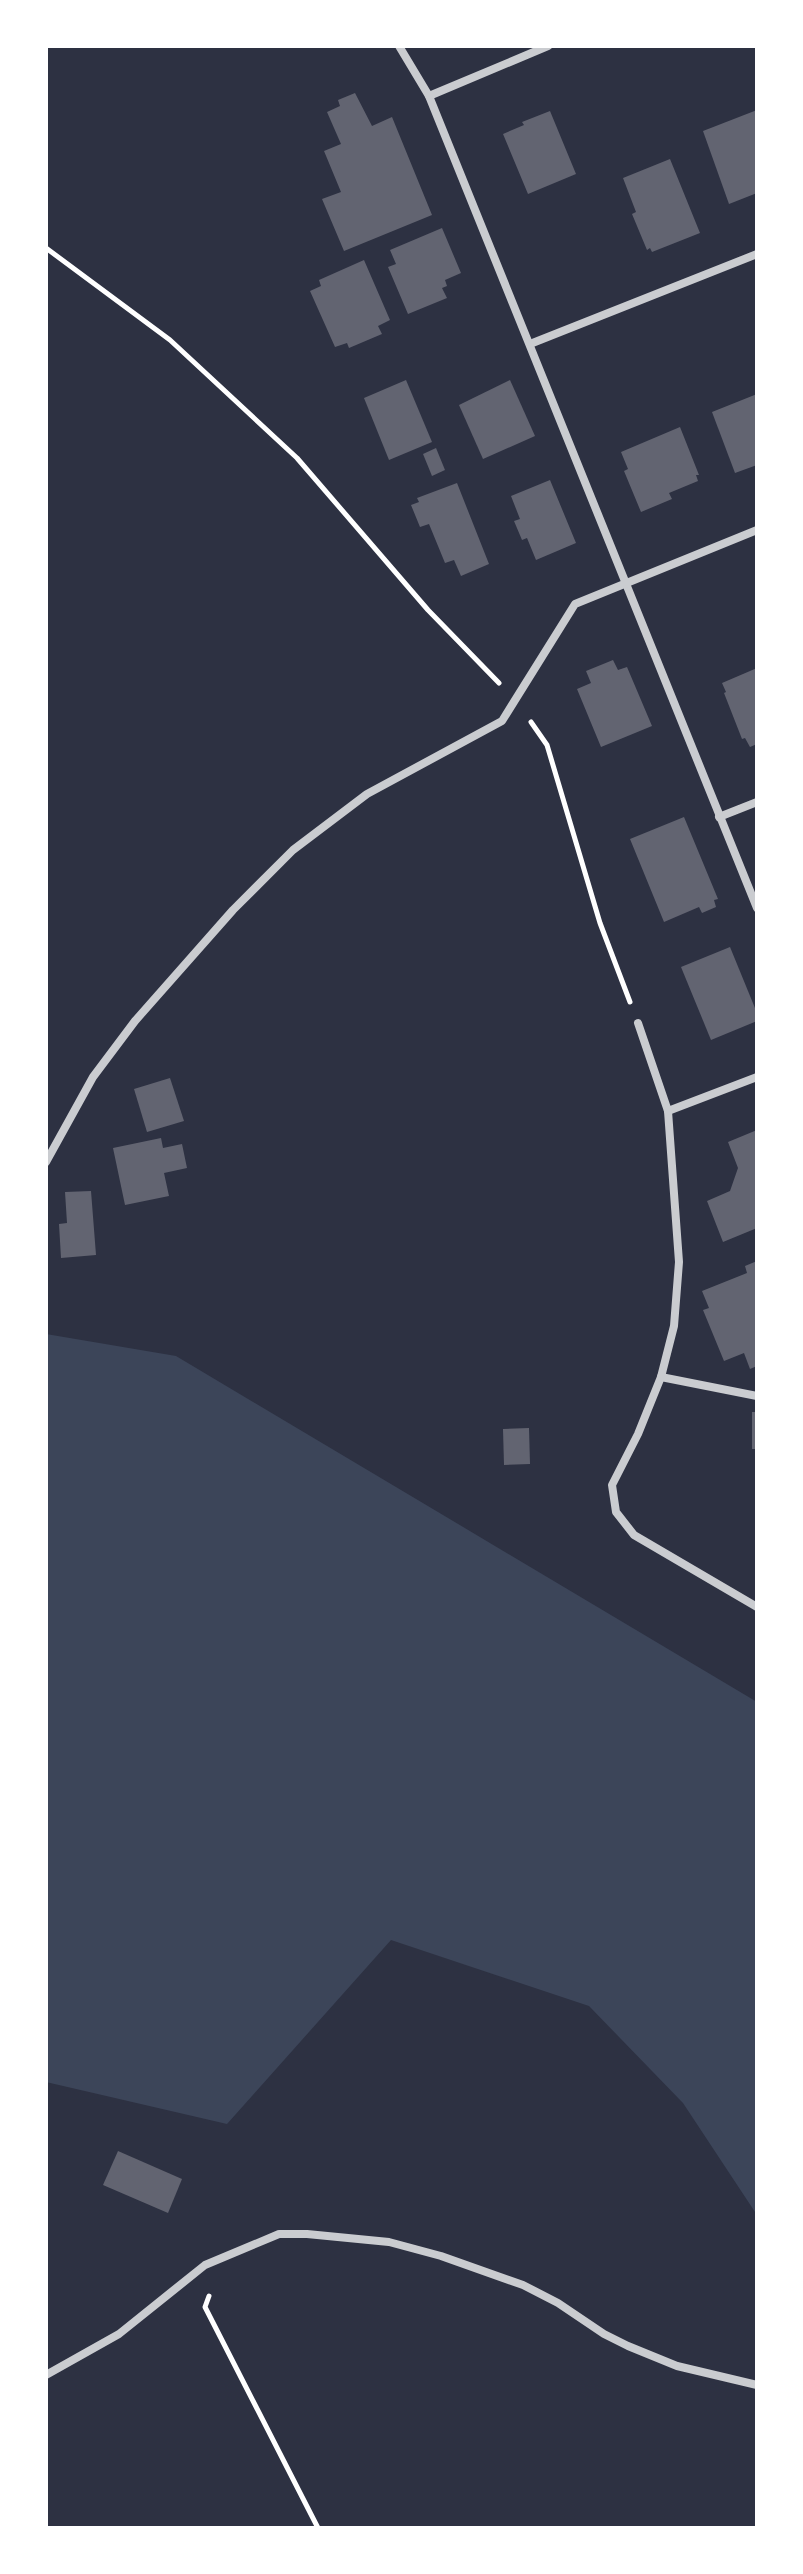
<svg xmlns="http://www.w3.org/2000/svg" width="803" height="2574" font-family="'Titillium Web',sans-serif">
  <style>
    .green { fill: #3c4559 }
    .building { fill: #626471 }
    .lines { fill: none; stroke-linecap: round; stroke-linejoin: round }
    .path { stroke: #fff; stroke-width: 5 }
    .minor { stroke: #caccd0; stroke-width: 8 }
  </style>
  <rect width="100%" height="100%" fill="#2d3142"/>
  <path class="green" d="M 46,1334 L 176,1356 L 757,1702 L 757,2215 L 683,2103 L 589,2006 L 391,1940 L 227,2124 L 46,2082 Z"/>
  <g class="building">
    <path d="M 355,93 L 372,126 L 392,117 L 432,215 L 344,251 L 322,199 L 341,192 L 324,151 L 341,144 L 327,112 L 340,106 L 338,100 Z"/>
    <path d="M 757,110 L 757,193 L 729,204 L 703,131 Z"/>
    <path d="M 550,111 L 576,174 L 528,194 L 503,134 L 524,125 L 522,122 Z"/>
    <path d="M 670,159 L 700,233 L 652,252 L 650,248 L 647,250 L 632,214 L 636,212 L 623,178 Z"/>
    <path d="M 442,228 L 461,273 L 445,280 L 447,286 L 442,288 L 447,298 L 408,314 L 388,267 L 396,264 L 390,250 Z"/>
    <path d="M 364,260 L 390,320 L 378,326 L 382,334 L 349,348 L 347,343 L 335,347 L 310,291 L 321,286 L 319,280 Z"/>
    <path d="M 406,380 L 432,442 L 389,460 L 364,398 Z"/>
    <path d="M 510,380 L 535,436 L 483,459 L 459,405 Z"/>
    <path d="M 757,394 L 757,465 L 735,473 L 712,412 Z"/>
    <path d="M 680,427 L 699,475 L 696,475 L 698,481 L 669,493 L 672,499 L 641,512 L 624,471 L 628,469 L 621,452 Z"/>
    <path d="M 436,448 L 445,470 L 432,476 L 423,454 Z"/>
    <path d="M 550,480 L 576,543 L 536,560 L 527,538 L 522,540 L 514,521 L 520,519 L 511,496 Z"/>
    <path d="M 457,483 L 489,564 L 461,576 L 454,560 L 445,563 L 429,524 L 420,527 L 411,505 L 419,502 L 417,498 Z"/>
    <path d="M 613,660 L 618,670 L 627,667 L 652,726 L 601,747 L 577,689 L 591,683 L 586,671 Z"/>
    <path d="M 757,668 L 757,744 L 750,747 L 745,738 L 742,739 L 724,693 L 726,692 L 722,683 Z"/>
    <path d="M 684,817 L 718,899 L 714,900 L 716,907 L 702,913 L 699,907 L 664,922 L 630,839 Z"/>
    <path d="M 730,947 L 757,1013 L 757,1021 L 711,1040 L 681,967 Z"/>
    <path d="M 170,1078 L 184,1121 L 147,1132 L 134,1089 Z"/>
    <path d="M 757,1130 L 757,1228 L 723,1242 L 707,1201 L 730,1191 L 738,1168 L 728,1142 Z"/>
    <path d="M 161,1138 L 163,1148 L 182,1144 L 187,1168 L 164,1173 L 169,1196 L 125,1205 L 113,1148 Z"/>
    <path d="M 91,1191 L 96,1255 L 61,1258 L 59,1224 L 67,1223 L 65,1192 Z"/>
    <path d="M 757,1261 L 757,1366 L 750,1369 L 744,1353 L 724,1361 L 703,1310 L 709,1308 L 702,1291 L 747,1273 L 745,1266 Z"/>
    <rect x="752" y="1412" width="5" height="37"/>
    <path d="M 529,1428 L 530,1464 L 504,1465 L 503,1429 Z"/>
    <path d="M 118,2151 L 182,2179 L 168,2213 L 103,2185 Z"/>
  </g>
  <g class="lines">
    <g class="path">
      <path d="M 46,248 L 170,340 L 297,458 L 428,610 L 499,683"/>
      <path d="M 531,722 L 547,745 L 600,923 L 630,1002"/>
      <path d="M 209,2296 L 205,2307 L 318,2528"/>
    </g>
    <g class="minor">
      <path d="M 399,46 L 429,96 L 757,908"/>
      <path d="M 429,96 L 548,46"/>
      <path d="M 530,344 L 757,254"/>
      <path d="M 719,817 L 757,802"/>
      <path d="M 638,1023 L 668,1111 L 679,1262 L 674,1326 L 661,1377 L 638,1434 L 612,1485 L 616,1512 L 634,1535 L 757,1607"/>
      <path d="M 668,1111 L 757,1077"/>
      <path d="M 46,1162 L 93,1077 L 135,1021 L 233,910 L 293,850 L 367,794 L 502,721 L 575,604 L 757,530"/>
      <path d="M 661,1377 L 757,1396"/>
      <path d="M 46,2375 L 119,2334 L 205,2265 L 279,2234 L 307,2234 L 389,2242 L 441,2256 L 523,2285 L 558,2303 L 604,2334 L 628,2346 L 677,2366 L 757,2385"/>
    </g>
  </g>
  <rect width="803" height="2574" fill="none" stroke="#ffffff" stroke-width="96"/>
</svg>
